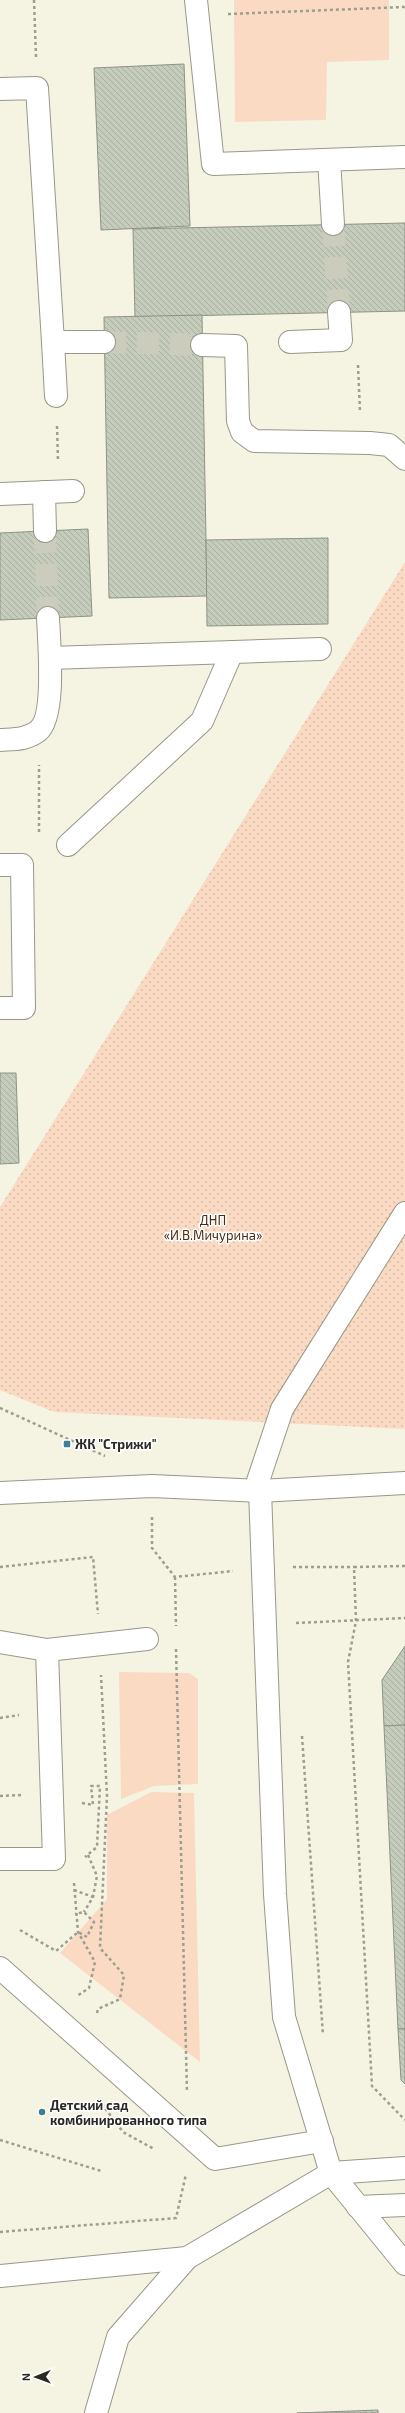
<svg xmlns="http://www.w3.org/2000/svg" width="405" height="2413" font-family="'Exo 2',sans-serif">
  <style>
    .green { fill: #fadac3 }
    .garden { fill: url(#garden-dots) }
    .building { fill: url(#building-back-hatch); stroke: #8d9385 }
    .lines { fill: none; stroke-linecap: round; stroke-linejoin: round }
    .minor-tunnel { stroke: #ccccbd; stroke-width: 22; stroke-dasharray: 22 11; stroke-linecap: butt }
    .minor-casing { stroke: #989788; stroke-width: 24 }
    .path { stroke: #9d9d90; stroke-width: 2.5; stroke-dasharray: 3 3; stroke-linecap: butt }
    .minor { stroke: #fff; stroke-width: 22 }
    .poi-dot { fill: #3f7f92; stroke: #fff; stroke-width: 1.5 }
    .labels { text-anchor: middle; stroke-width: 3; stroke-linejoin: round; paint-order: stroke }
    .park-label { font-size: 13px; fill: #4a2c12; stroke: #fff }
    .poi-label { font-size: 13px; font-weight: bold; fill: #2a2a24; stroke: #fff; text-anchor: start }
  </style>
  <defs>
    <pattern id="garden-dots" width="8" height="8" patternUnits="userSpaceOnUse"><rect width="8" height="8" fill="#fadac3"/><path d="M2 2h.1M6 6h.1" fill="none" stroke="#d6bba7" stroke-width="1.8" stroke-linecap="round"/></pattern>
    <pattern id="building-back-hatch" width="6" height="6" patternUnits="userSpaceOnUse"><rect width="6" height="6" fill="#c5ccbc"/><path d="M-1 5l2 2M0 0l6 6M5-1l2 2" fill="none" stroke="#a9afa1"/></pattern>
  </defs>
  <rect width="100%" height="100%" fill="#f5f4e3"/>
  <g class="green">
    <path d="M 234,0 L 389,0 L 389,60 L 327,62 L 326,120 L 235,122 Z"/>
    <path d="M 119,1672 L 189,1673 L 198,1679 L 198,1784 L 154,1786 L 121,1799 Z"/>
    <path d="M 151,1792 L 194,1793 L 200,2062 L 60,1953 L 107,1899 L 107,1815 Z"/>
  </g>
  <path class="garden" d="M 405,562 L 405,1429 L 54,1412 L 0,1390 L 0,1207 Z"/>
  <g class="building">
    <path d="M 184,64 L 190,226 L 101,230 L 94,68 Z"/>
    <path d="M 405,223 L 405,311 L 135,317 L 133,229 Z"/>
    <path d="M 202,315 L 207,596 L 109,598 L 104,317 Z"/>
    <path d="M 88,529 L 92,616 L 0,620 L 0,533 Z"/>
    <path d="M 328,538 L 328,624 L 207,626 L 206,540 Z"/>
    <path d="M 0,1073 L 16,1073 L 19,1163 L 0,1164 Z"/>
    <path d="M 405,1646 L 405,1725 L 384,1726 L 382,1680 Z"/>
    <path d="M 405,1725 L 405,2029 L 398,2029 L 384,1726 Z"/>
    <path d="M 398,2029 L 405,2029 L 405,2084 L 401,2080 Z"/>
    <path d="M 378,2410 L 378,2413 L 297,2413 Z"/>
  </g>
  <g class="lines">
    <g class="minor-tunnel">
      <path d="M 333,224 L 339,312"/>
      <path d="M 104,342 L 202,345"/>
      <path d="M 45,531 L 48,618"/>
    </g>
    <g class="minor-casing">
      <g id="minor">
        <path d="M 196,0 L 213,164 L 405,157"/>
        <path d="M 0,89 L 37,88 L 53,342 L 104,342"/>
        <path d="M 329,160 L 333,224"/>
        <path d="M 53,342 L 56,396"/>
        <path d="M 290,342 L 341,340 L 339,312"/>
        <path d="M 202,345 L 236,346 L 238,421 L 242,432 L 254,441 L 370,443 L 389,445 L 405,459"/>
        <path d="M 44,492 L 45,531"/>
        <path d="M 0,494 L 73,491"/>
        <path d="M 50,658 L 320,649"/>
        <path d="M 0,740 C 14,739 26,740 38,731 C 56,717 49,641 48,618"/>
        <path d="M 68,845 L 202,721 L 232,652"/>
        <path d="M 0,865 L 22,865 L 24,1008 L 0,1008"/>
        <path d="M 255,1490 L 282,1409 L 405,1213"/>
        <path d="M 260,1491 L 275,1894 L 284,2017 L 331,2173 L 405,2264"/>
        <path d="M 0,1493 L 152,1486 L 260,1491 L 405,1483"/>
        <path d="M 0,1642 L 47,1650 L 54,1859 L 0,1859"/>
        <path d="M 47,1650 L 147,1639"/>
        <path d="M 0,1968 L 215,2159 L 322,2141"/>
        <path d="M 358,2207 L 405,2205"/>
        <path d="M 0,2276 L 187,2258"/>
        <path d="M 96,2413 L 118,2337 L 187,2258 L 331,2173 L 405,2168"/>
      </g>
    </g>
    <g class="path">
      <path d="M 34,0 L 36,57"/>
      <path d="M 228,14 L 405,7"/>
      <path d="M 358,365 L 360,412"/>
      <path d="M 57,426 L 58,461"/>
      <path d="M 39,832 L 39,765"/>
      <path d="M 0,1408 L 105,1456"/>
      <path d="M 152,1517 L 152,1548 L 175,1577 L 233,1571"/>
      <path d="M 405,1566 L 354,1567 L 356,1621 L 348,1662 L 372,2086 L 405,2120"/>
      <path d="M 0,1567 L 93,1557 L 98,1614"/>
      <path d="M 293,1567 L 354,1567"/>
      <path d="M 175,1577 L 176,1626"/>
      <path d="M 296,1623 L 405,1618"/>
      <path d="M 176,1649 L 187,2092"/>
      <path d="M 0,1718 L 19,1715"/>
      <path d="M 302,1736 L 323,2035"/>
      <path d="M 0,1796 L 21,1795"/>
      <path d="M 82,1803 L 93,1805 L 91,1786 L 100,1786 L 97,1847 L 85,1857"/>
      <path d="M 88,1855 L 97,1876 L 93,1897"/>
      <path d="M 74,1883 L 78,1932 L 95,1962 L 89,1988 L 77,1996"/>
      <path d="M 74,1890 L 93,1897 L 84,1912"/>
      <path d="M 20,1930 L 56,1951 L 78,1932 L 87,1937 L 94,1922 L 84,1912 L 75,1914"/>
      <path d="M 97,2013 L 98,2009 L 120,1999 L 124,1975 L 100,1948 L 107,1796 L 101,1675"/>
      <path d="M 98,2099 L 123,2132 L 154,2149"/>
      <path d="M 0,2140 L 101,2171"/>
      <path d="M 0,2232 L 176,2218 L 186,2174"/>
    </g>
    <use href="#minor" class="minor"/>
  </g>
  <g class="poi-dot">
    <rect x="63" y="1440" width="8" height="8" rx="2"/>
    <circle cx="42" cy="2112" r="4"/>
  </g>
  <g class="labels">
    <g class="park-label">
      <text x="213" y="1225">ДНП<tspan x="213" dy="15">«И.В.Мичурина»</tspan></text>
    </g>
    <g class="poi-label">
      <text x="75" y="1449">ЖК "Стрижи"</text>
      <text x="50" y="2110">Детский сад<tspan x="50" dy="15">комбинированного типа</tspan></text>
    </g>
  </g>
  <g transform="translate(36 2377) rotate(269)" stroke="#ffffff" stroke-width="3" paint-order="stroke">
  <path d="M0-3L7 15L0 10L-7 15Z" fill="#2a2a24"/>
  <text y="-6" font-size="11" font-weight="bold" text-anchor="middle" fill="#2a2a24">N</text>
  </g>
</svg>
